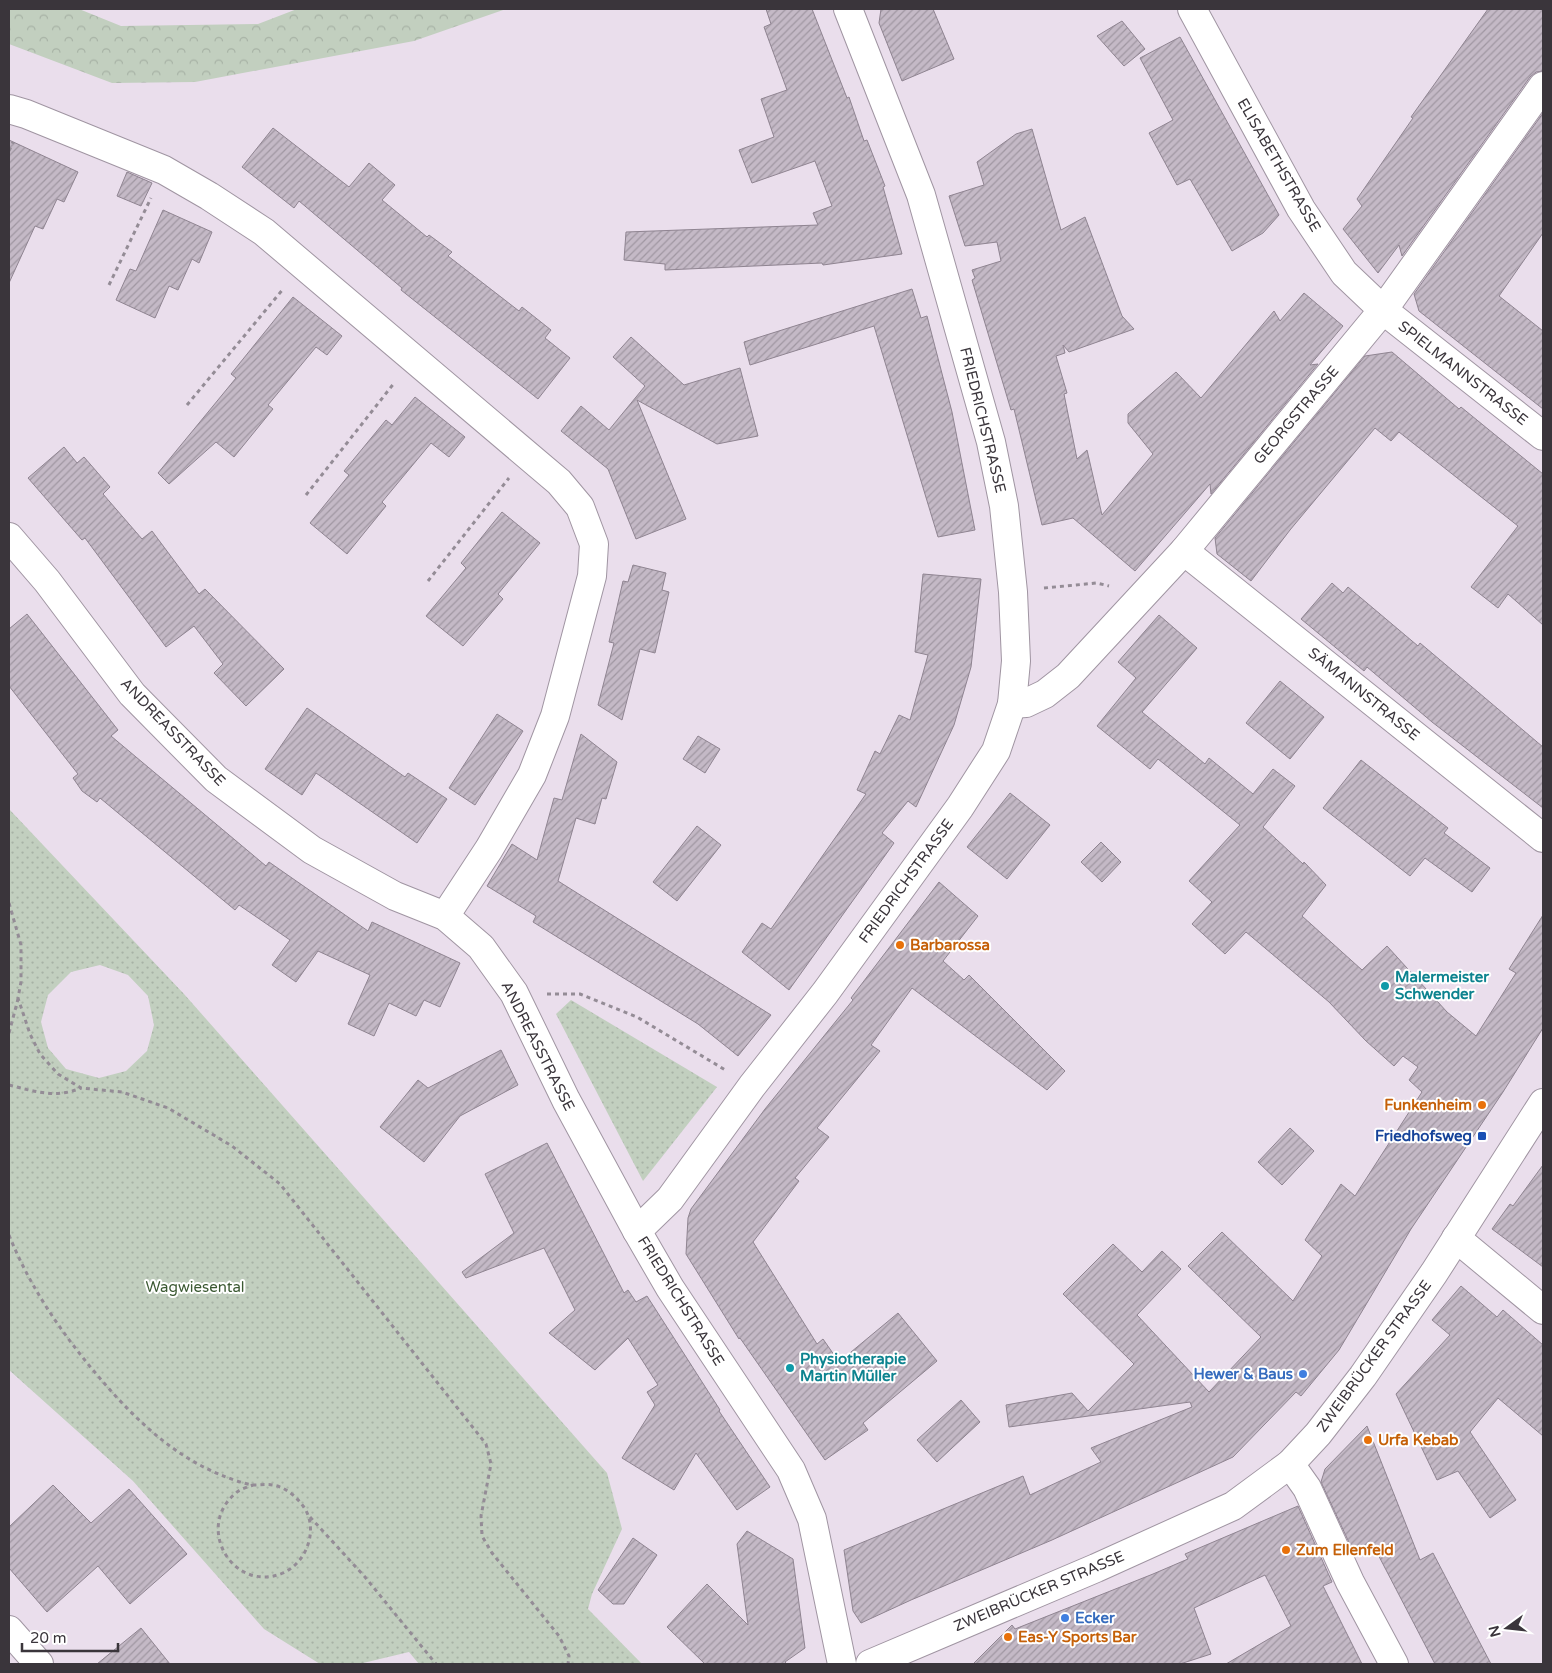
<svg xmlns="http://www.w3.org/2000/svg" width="1552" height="1673" font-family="'Varela Round',sans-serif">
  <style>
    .grass { fill: url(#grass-dots); fill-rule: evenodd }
    .forest { fill: url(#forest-crowns) }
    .building { fill: url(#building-hatch); stroke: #8f8491 }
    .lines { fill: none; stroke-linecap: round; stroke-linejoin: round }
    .minor-casing { stroke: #a095a2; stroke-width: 30 }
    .path { stroke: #948c96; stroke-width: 3; stroke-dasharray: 4 4; stroke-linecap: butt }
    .minor { stroke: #fff; stroke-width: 28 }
    .food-dot { fill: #e8710a; stroke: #fff; stroke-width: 2 }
    .culture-dot { fill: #0f9aa8; stroke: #fff; stroke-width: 2 }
    .transit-dot { fill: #1a4fb4; stroke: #fff; stroke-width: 2 }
    .shop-dot { fill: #3f7fe0; stroke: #fff; stroke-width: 2 }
    .labels { text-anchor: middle; stroke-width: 4; stroke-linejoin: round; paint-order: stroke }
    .street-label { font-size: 15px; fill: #3a353b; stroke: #fff }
    .food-label { font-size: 15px; font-weight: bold; fill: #c56008; stroke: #fff; text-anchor: start }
    .culture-label { font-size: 15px; font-weight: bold; fill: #0d838f; stroke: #fff; text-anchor: start }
    .transit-label { font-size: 15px; font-weight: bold; fill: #164399; stroke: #fff; text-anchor: end }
    .park-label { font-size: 15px; fill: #3b5932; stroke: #fff }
    .shop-label { font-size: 15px; font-weight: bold; fill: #366cbe; stroke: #fff; text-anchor: end }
  </style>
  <defs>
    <pattern id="grass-dots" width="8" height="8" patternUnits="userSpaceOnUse" patternTransform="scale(1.25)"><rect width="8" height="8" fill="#c2cfbf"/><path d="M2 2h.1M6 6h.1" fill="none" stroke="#a7b2a5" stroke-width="1.8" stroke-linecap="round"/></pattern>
    <pattern id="forest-crowns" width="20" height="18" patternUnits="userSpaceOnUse" patternTransform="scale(1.25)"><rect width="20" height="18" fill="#c2cfbf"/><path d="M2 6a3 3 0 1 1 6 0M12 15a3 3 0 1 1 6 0" fill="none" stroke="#a7b2a5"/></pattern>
    <pattern id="building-hatch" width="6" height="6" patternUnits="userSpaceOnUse" patternTransform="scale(1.25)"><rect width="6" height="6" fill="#c4b9c6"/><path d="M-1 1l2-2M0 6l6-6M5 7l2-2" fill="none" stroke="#a097a2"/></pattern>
  </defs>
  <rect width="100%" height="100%" fill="#eadeec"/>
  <g class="grass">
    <path d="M 9,809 L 184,994 L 607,1473 L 622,1529 L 592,1594 L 588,1609 L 642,1664 L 419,1664 L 409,1652 L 359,1664 L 320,1664 L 264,1629 L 133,1481 L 9,1370 ZM 100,965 L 128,975 L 148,996 L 154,1025 L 147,1051 L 126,1071 L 99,1078 L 66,1069 L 48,1048 L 41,1022 L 48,995 L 71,972 Z"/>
    <path d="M 571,1000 L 717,1087 L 643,1181 L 556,1014 Z"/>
  </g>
  <path class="forest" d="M 9,9 L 79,9 L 121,26 L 258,24 L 297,9 L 506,9 L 414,41 L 195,82 L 112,83 L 9,44 Z"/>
  <g class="building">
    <path d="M 766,9 L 812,9 L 847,98 L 849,97 L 864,141 L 867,140 L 885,186 L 883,187 L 902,254 L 823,265 L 822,263 L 665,270 L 665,264 L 624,260 L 626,232 L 818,225 L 813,213 L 832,206 L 815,161 L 752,183 L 739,150 L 774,137 L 761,99 L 787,90 L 764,27 L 771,24 Z"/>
    <path d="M 881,9 L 933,9 L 954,59 L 902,81 L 879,23 Z"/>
    <path d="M 1488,9 L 1543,9 L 1543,71 L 1536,72 L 1530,77 L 1402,256 L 1399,245 L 1378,273 L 1343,229 L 1362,206 L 1357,199 L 1413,118 L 1411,117 Z"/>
    <path d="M 1122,21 L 1145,49 L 1124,66 L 1097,36 Z"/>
    <path d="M 1180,37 L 1279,215 L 1263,233 L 1232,251 L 1190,179 L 1177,185 L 1149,133 L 1173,120 L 1140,58 Z"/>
    <path d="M 1543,113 L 1543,233 L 1499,296 L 1543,331 L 1543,409 L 1419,311 L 1414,294 Z"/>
    <path d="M 273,128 L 349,187 L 369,163 L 395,185 L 382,200 L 427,237 L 429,235 L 452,252 L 448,256 L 519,311 L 522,307 L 551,330 L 545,338 L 570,358 L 538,399 L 401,290 L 402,288 L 299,201 L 294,208 L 242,167 Z"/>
    <path d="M 1032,129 L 1061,230 L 1085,217 L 1122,316 L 1134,329 L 1069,352 L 1063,345 L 1065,353 L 1056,356 L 1067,393 L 1064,394 L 1077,459 L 1087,450 L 1102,515 L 1153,454 L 1128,423 L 1128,414 L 1176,372 L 1201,398 L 1274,311 L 1280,321 L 1304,293 L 1343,326 L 1310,365 L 1318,364 L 1211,494 L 1210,484 L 1135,571 L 1073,518 L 1042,525 L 1014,409 L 1011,410 L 972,280 L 975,278 L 972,270 L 1001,261 L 997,242 L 965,246 L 949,196 L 984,185 L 977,162 L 1016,134 Z"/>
    <path d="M 9,140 L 78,172 L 64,202 L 57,199 L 43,229 L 35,226 L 9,283 Z"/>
    <path d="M 127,172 L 152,183 L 141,206 L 117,196 Z"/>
    <path d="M 163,210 L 212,232 L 199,263 L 192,259 L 178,290 L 169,286 L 155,318 L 116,300 L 130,269 L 136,271 Z"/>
    <path d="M 912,289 L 921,318 L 927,316 L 952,412 L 975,530 L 938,537 L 874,326 L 750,365 L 744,342 Z"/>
    <path d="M 293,297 L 342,336 L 327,355 L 316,347 L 268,405 L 273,409 L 234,457 L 216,442 L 169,484 L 158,473 L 236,378 L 231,374 Z"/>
    <path d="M 631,337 L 684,385 L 740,368 L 758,436 L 717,444 L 637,400 L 686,519 L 636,539 L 608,469 L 561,431 L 581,406 L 609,430 L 645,386 L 613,357 Z"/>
    <path d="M 1392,352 L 1459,409 L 1461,407 L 1543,474 L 1543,625 L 1508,594 L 1498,608 L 1471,587 L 1518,526 L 1399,432 L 1391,441 L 1375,428 L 1290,530 L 1251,581 L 1217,554 L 1215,538 L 1365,356 Z"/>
    <path d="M 415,397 L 465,437 L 449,457 L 431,443 L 382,502 L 386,506 L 347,554 L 310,523 L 349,475 L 344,471 L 386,420 L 392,425 Z"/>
    <path d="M 64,447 L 77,463 L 84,457 L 110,487 L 103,494 L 142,539 L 152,531 L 199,594 L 205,589 L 284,669 L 246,706 L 214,673 L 223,664 L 194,626 L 166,647 L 85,538 L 82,540 L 28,478 Z"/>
    <path d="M 502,512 L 540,543 L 498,594 L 503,599 L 463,646 L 426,616 L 466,568 L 461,563 Z"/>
    <path d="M 633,565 L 666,573 L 662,590 L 669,592 L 655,653 L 640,649 L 622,720 L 598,705 L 614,643 L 609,642 L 623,581 L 628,582 Z"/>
    <path d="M 923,574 L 981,579 L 971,667 L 954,725 L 916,807 L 908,801 L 882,833 L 894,843 L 789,990 L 742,952 L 762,923 L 771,929 L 866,794 L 857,790 L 875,751 L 880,754 L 899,715 L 910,720 L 928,655 L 915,652 Z"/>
    <path d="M 1332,583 L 1343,593 L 1348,587 L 1418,646 L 1420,643 L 1543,747 L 1543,808 L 1432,722 L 1367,667 L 1364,671 L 1301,619 Z"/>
    <path d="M 27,614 L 118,730 L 111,736 L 266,866 L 269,862 L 368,931 L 372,922 L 460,963 L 440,1007 L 424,1000 L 416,1016 L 389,1003 L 374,1036 L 348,1024 L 370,975 L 318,951 L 296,982 L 272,965 L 290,940 L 239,905 L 235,910 L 100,798 L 97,802 L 82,791 L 73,778 L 78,774 L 9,686 L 9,629 Z"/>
    <path d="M 1159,615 L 1197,648 L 1142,712 L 1205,764 L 1209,758 L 1253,794 L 1273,769 L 1295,786 L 1263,827 L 1303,864 L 1304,862 L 1326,885 L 1302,916 L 1362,970 L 1387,946 L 1447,1012 L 1476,1036 L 1516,973 L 1509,969 L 1543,915 L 1543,1028 L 1503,1092 L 1411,1229 L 1339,1350 L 1301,1396 L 1296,1392 L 1233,1457 L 1052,1540 L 911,1600 L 861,1623 L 853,1611 L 844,1550 L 1023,1476 L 1030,1495 L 1101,1462 L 1091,1448 L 1192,1407 L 1190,1402 L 1009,1427 L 1006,1405 L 1072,1393 L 1088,1411 L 1134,1364 L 1063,1294 L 1113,1244 L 1142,1272 L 1162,1251 L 1181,1269 L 1137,1315 L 1209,1392 L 1261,1337 L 1188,1266 L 1222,1232 L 1293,1301 L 1322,1256 L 1305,1240 L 1341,1184 L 1355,1196 L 1422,1092 L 1409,1080 L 1418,1067 L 1403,1056 L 1394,1066 L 1366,1041 L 1329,1002 L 1246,932 L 1225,954 L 1192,924 L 1212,902 L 1189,881 L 1240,825 L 1158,759 L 1150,769 L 1097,726 L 1136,678 L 1118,662 Z"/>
    <path d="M 1280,681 L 1324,717 L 1290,759 L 1246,723 Z"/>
    <path d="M 307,708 L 405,777 L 408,773 L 447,799 L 417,843 L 316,773 L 302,795 L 265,769 Z"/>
    <path d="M 497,714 L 523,731 L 475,805 L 449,788 Z"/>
    <path d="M 581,734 L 617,762 L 606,799 L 602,798 L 595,824 L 576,818 L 558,881 L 771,1015 L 738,1056 L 698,1024 L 533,922 L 536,916 L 487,886 L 512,844 L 537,860 L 554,798 L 562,800 Z"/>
    <path d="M 698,736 L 720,749 L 705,773 L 683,759 Z"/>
    <path d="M 1361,760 L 1448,828 L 1444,833 L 1490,868 L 1472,892 L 1425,858 L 1410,876 L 1323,808 Z"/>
    <path d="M 1010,793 L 1050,825 L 1007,879 L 967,847 Z"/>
    <path d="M 697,826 L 721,845 L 677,901 L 653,882 Z"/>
    <path d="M 1101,842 L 1121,862 L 1102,882 L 1081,862 Z"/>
    <path d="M 939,882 L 978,916 L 943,961 L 964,980 L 969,975 L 1065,1071 L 1047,1090 L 912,988 L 871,1045 L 880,1051 L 817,1128 L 829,1137 L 795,1178 L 799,1181 L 753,1242 L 817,1344 L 823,1339 L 839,1362 L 898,1313 L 937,1361 L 863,1423 L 868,1430 L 825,1460 L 740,1338 L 739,1339 L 686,1254 L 688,1218 L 691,1209 L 765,1109 L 853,1000 L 851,998 Z"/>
    <path d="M 501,1050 L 518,1085 L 460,1116 L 424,1162 L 380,1127 L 418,1080 L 428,1088 Z"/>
    <path d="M 1290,1128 L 1314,1151 L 1282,1185 L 1258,1162 Z"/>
    <path d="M 547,1143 L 624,1293 L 628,1290 L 636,1302 L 647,1296 L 720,1410 L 719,1411 L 770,1487 L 737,1510 L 696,1453 L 674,1490 L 622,1458 L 655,1405 L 647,1392 L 658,1385 L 628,1338 L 595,1370 L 549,1333 L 575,1310 L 544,1248 L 466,1278 L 462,1272 L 514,1233 L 485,1174 Z"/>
    <path d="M 1543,1165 L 1543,1267 L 1492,1229 L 1510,1204 L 1513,1206 Z"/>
    <path d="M 1461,1286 L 1497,1317 L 1503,1310 L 1543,1345 L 1543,1436 L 1498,1398 L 1470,1432 L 1516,1500 L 1490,1518 L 1458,1471 L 1437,1480 L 1396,1394 L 1450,1335 L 1432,1320 Z"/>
    <path d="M 961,1400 L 980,1422 L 937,1462 L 917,1440 Z"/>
    <path d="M 1367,1426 L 1420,1560 L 1433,1553 L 1491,1664 L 1435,1664 L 1372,1543 L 1353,1551 L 1321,1482 L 1325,1469 Z"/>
    <path d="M 53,1485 L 91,1523 L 129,1489 L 187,1554 L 130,1604 L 98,1566 L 47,1612 L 9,1568 L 9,1527 Z"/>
    <path d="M 1298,1506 L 1332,1582 L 1323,1586 L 1362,1664 L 1226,1664 L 1291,1626 L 1265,1575 L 1194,1608 L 1211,1654 L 1180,1664 L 973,1664 L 1012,1625 L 1015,1629 L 1153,1574 L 1188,1559 L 1185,1554 Z"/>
    <path d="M 747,1531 L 793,1559 L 805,1648 L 785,1662 L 787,1664 L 705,1664 L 667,1627 L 707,1584 L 748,1625 L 737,1544 Z"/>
    <path d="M 633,1538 L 657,1555 L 624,1604 L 613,1604 L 598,1590 Z"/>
    <path d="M 141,1628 L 170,1664 L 97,1664 Z"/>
  </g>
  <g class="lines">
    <g class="minor-casing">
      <g id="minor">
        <path d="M 1192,9 L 1301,209 L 1344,273 L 1383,310 L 1543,436"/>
        <path d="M 9,109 L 26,114 L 164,170 L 209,196 L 264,232 L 559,482 L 580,507 L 594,544 L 592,576 L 555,716 L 532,775 L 489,849 L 445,916"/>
        <path d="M 9,537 L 47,581 L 132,694 L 216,779 L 312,850 L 395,896 L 445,916 L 481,947 L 514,993 L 566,1100 L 637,1231 L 670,1288 L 791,1470 L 812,1519 L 842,1664"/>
        <path d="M 1184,551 L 1543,838"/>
        <path d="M 1012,704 L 1026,703 L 1045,694 L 1068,676 L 1184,551 L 1383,310 L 1543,86"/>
        <path d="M 637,1231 L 670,1199 L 752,1086 L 825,993 L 960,807 L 996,751 L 1012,704 L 1016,661 L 1013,592 L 1004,506 L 991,442 L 921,195 L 848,9"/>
        <path d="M 1456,1238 L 1543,1310"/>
        <path d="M 1290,1464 L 1307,1488 L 1350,1582 L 1394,1664"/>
        <path d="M 9,1630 L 39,1664"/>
        <path d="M 870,1664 L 1096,1568 L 1233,1506 L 1290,1464 L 1318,1434 L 1363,1376 L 1434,1273 L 1543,1103"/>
      </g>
    </g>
    <g class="path">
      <path d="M 9,151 L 13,142"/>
      <path d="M 109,285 L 151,198"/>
      <path d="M 187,405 L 284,288"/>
      <path d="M 306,495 L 395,382"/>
      <path d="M 428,581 L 509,478"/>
      <path d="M 1044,588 L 1097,583 L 1109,586"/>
      <path d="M 9,903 L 21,945 L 21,982 L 18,998 L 30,1034 L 40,1054 L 58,1074 L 81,1088 L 122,1092 L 168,1108 L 232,1146 L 280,1184 L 486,1444 L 491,1464 L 481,1516 L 482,1536 L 492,1553 L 559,1636 L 569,1656 L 568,1664"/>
      <path d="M 547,994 L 580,994 L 637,1017 L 727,1071"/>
      <path d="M 9,1033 L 18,999"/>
      <path d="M 9,1085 C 34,1091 55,1099 81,1088"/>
      <path d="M 9,1235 C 31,1290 65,1338 104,1383 C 137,1421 174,1456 221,1475 C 231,1479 244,1484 254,1485 C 260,1485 267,1484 273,1485 C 285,1487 296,1496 303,1506 C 319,1527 308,1562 283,1573 C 233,1594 194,1527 236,1493 C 240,1489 248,1487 253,1485"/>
      <path d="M 310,1517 L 365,1577 L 436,1664"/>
    </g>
    <use href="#minor" class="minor"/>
  </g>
  <g class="food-dot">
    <circle cx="900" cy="945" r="5"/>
    <circle cx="1482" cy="1105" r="5"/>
    <circle cx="1368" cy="1440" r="5"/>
    <circle cx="1286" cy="1550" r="5"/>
    <circle cx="1008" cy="1637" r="5"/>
  </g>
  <g class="culture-dot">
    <circle cx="1385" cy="986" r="5"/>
    <circle cx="790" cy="1368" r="5"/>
  </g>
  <rect class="transit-dot" x="1477" y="1131" width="10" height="10" rx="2.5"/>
  <g class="shop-dot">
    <circle cx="1303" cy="1374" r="5"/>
    <circle cx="1065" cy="1618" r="5"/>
  </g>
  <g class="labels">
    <g class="street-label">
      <text transform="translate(1279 165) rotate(60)" y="5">ELISABETHSTRASSE</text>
      <text transform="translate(1463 373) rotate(38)" y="5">SPIELMANNSTRASSE</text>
      <text transform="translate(1296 415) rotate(-50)" y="5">GEORGSTRASSE</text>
      <text transform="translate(983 420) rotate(76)" y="5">FRIEDRICHSTRASSE</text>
      <text transform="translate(1364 694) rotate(39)" y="5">SÄMANNSTRASSE</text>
      <text transform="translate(173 732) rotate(46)" y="5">ANDREASSTRASSE</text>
      <text transform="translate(906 881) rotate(-54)" y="5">FRIEDRICHSTRASSE</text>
      <text transform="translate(538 1046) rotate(63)" y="5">ANDREASSTRASSE</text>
      <text transform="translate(681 1301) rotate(58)" y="5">FRIEDRICHSTRASSE</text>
      <text transform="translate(1374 1356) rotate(-54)" y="5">ZWEIBRÜCKER STRASSE</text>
      <text transform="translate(1039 1591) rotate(-23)" y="5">ZWEIBRÜCKER STRASSE</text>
    </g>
    <g class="food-label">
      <text x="910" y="950">Barbarossa</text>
      <text x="1472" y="1110" text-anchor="end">Funkenheim</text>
      <text x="1378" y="1445">Urfa Kebab</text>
      <text x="1296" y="1555">Zum Ellenfeld</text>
      <text x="1018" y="1642">Eas-Y Sports Bar</text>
    </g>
    <g class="culture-label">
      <text x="1395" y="982">Malermeister<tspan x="1395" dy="17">Schwender</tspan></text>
      <text x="800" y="1364">Physiotherapie<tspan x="800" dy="17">Martin Müller</tspan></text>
    </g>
    <g class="transit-label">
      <text x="1472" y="1141">Friedhofsweg</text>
    </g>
    <g class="park-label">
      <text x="195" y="1292">Wagwiesental</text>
    </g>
    <g class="shop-label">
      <text x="1293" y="1379">Hewer &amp; Baus</text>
      <text x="1075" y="1623" text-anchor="start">Ecker</text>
    </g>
  </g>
  <rect width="1552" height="1673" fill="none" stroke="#3a353b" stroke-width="20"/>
  <g transform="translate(1507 1628) rotate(255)" stroke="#ffffff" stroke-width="4" paint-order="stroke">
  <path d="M0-4L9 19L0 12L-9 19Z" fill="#3a353b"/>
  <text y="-8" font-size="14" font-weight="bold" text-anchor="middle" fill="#3a353b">N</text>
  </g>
  <path d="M22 1643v8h96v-8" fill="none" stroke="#3a353b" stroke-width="2.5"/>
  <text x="30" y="1643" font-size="15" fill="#3a353b" stroke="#ffffff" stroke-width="4" paint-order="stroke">20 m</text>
</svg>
